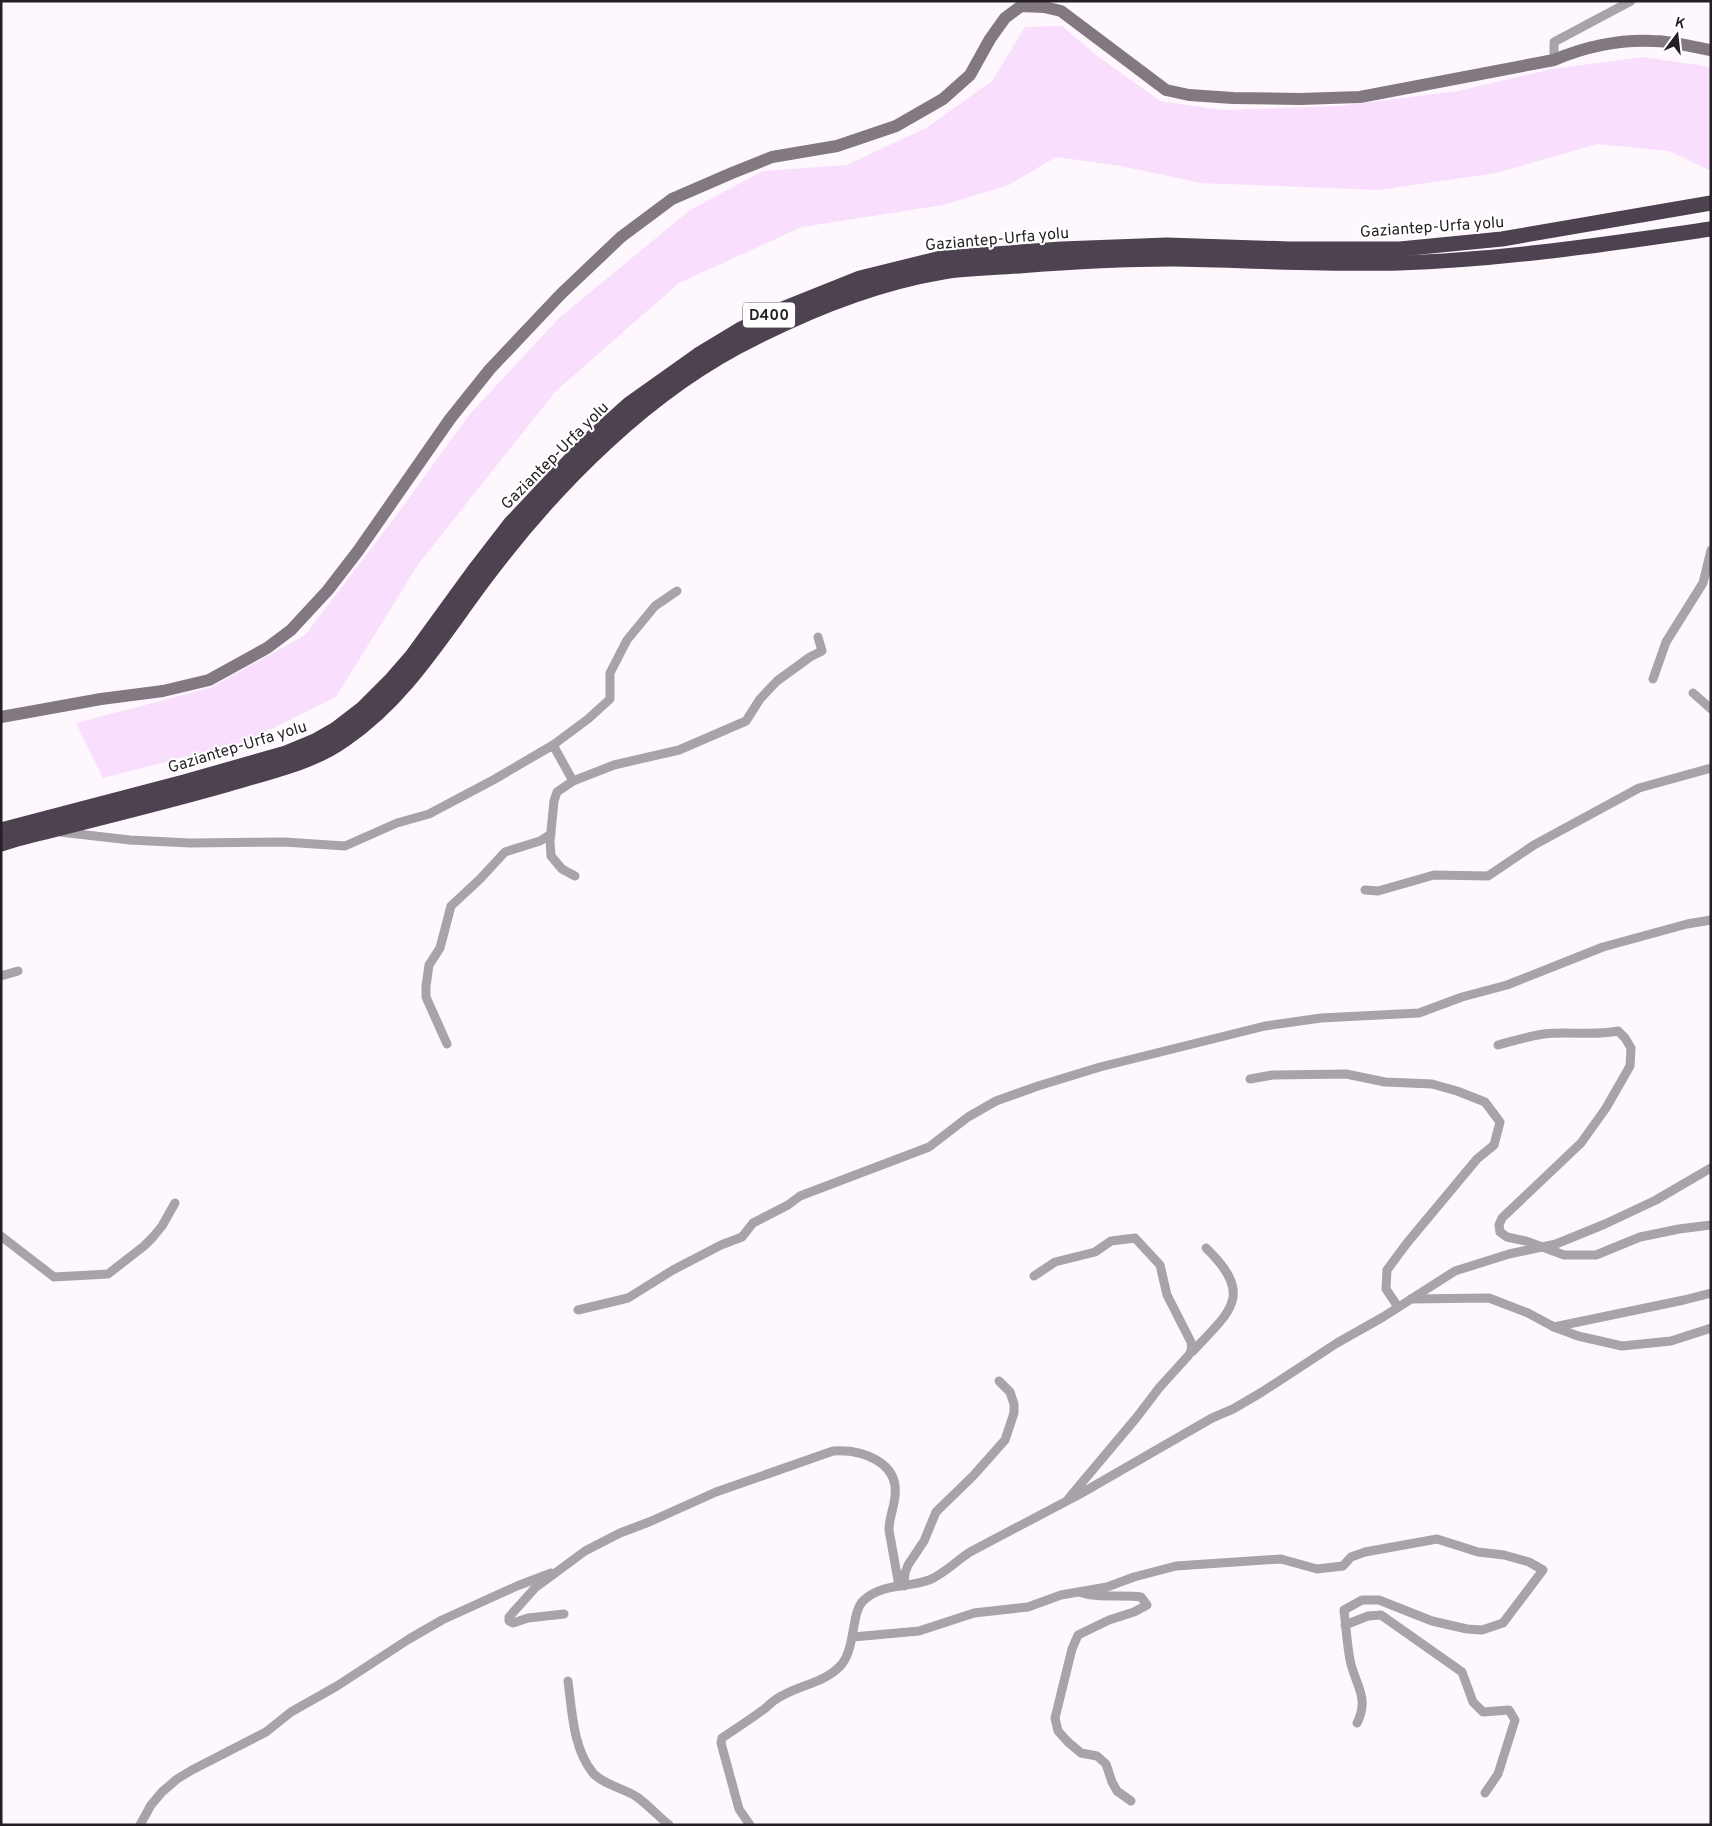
<svg xmlns="http://www.w3.org/2000/svg" width="1712" height="1826" font-family="Overpass,sans-serif">
  <style>
    .green { fill: #f9defd }
    .lines { fill: none; stroke-linecap: round; stroke-linejoin: round }
    .street { stroke: #a8a2a9; stroke-width: 9 }
    .secondary { stroke: #817882; stroke-width: 12 }
    .highway { stroke: #4d424f; stroke-width: 15 }
    .labels { text-anchor: middle; stroke-width: 4; stroke-linejoin: round; paint-order: stroke }
    .shield { fill: #fff; stroke: #666266; stroke-width: 1 }
    .shield-label { font-size: 15px; font-weight: bold; fill: #241f25 }
    .street-label { font-size: 16px; fill: #241f25; stroke: #fff }
  </style>
  <rect width="100%" height="100%" fill="#fef8fe"/>
  <path class="green" d="M 1062,26 L 1095,54 L 1160,101 L 1222,110 L 1340,106 L 1458,91 L 1552,69 L 1643,57 L 1711,67 L 1711,171 L 1669,151 L 1597,144 L 1496,173 L 1379,190 L 1201,183 L 1121,166 L 1056,157 L 1009,185 L 943,205 L 802,227 L 679,283 L 556,391 L 419,563 L 336,697 L 247,741 L 103,778 L 76,723 L 210,688 L 305,635 L 392,521 L 469,415 L 559,318 L 690,210 L 763,171 L 846,165 L 926,128 L 992,81 L 1025,27 Z"/>
  <g class="lines">
    <g class="street">
      <path d="M 1554,60 L 1554,42 L 1631,1"/>
      <path d="M 1653,679 L 1666,642 L 1703,583 L 1711,550"/>
      <path d="M 1693,693 L 1711,709"/>
      <path d="M 553,745 L 588,719 L 610,699 L 610,673 L 627,640 L 655,606 L 677,591"/>
      <path d="M 60,832 L 130,840 L 190,843 L 284,842 L 345,846 L 397,823 L 429,814 L 495,779 L 553,745 L 573,781"/>
      <path d="M 575,876 L 562,869 L 551,856 L 550,841 L 554,801 L 557,792 L 573,781 L 614,765 L 679,750 L 746,721 L 760,699 L 777,681 L 810,657 L 822,651 L 818,637"/>
      <path d="M 1365,890 L 1378,891 L 1434,875 L 1488,876 L 1534,845 L 1639,788 L 1711,768"/>
      <path d="M 1,976 L 18,971"/>
      <path d="M 447,1044 L 426,997 L 426,986 L 429,965 L 440,948 L 451,906 L 480,879 L 505,852 L 540,841 L 551,834"/>
      <path d="M 1498,1045 C 1513,1041 1529,1036 1544,1034 C 1569,1031 1593,1036 1618,1031 L 1625,1038 L 1631,1048 L 1630,1066 L 1606,1108 L 1581,1143 L 1502,1218 L 1499,1225 L 1500,1232 L 1507,1237 L 1526,1241 L 1564,1255 L 1596,1255 L 1640,1237 L 1679,1229 L 1711,1225"/>
      <path d="M 1250,1079 L 1273,1075 L 1346,1074 L 1385,1082 L 1432,1084 L 1457,1091 L 1485,1102 L 1500,1122 L 1494,1145 L 1477,1159 L 1407,1243 L 1387,1270 L 1386,1289 L 1398,1307"/>
      <path d="M 1,1236 L 54,1277 L 108,1274 L 144,1246 L 153,1237 L 162,1226 L 175,1203"/>
      <path d="M 1034,1276 L 1055,1262 L 1095,1252 L 1111,1241 L 1135,1238 L 1160,1265 L 1167,1295 L 1191,1342 C 1192,1348 1192,1351 1188,1356 L 1159,1388 L 1137,1417 L 1069,1498"/>
      <path d="M 1411,1299 L 1489,1298 L 1528,1313 L 1554,1327 L 1578,1336 L 1622,1346 L 1671,1341 L 1711,1328"/>
      <path d="M 578,1310 L 628,1298 L 673,1270 L 721,1245 L 742,1237 L 753,1223 L 788,1205 L 800,1196 L 929,1147 L 968,1117 L 996,1101 L 1038,1086 L 1100,1067 L 1265,1026 L 1321,1018 L 1419,1013 L 1462,997 L 1507,985 L 1603,947 L 1687,924 L 1711,920"/>
      <path d="M 1554,1327 L 1684,1300 L 1711,1293"/>
      <path d="M 1192,1352 C 1229,1312 1256,1296 1206,1248"/>
      <path d="M 904,1586 L 905,1573 L 908,1565 L 924,1541 L 936,1512 L 973,1476 L 1005,1440 L 1014,1413 L 1014,1404 L 1010,1392 L 999,1381"/>
      <path d="M 1079,1592 C 1099,1599 1120,1594 1141,1597 L 1147,1605 L 1134,1612 L 1109,1620 L 1078,1635 L 1072,1649 L 1055,1718 L 1058,1731 L 1068,1742 L 1081,1753 L 1097,1756 L 1106,1764 L 1112,1782 L 1117,1791 L 1131,1801"/>
      <path d="M 564,1614 L 528,1618 L 513,1623 L 509,1621 L 509,1617 L 535,1588 L 585,1551 L 620,1533 L 649,1522 L 716,1492 L 833,1451 C 862,1449 899,1462 895,1496 C 894,1508 889,1518 889,1530 L 899,1586"/>
      <path d="M 1345,1625 L 1368,1616 L 1381,1615 L 1462,1672 L 1473,1702 L 1483,1712 L 1509,1710 L 1515,1720 L 1498,1774 L 1485,1793"/>
      <path d="M 853,1637 L 919,1631 L 974,1613 L 1028,1607 L 1061,1595 L 1107,1587 L 1134,1577 L 1176,1566 L 1281,1559 L 1317,1569 L 1343,1566 L 1351,1557 L 1365,1552 L 1437,1539 L 1478,1552 L 1504,1555 L 1529,1562 L 1543,1570 L 1503,1623 L 1482,1630 L 1467,1629 L 1432,1621 L 1379,1600 L 1362,1600 L 1344,1610 C 1346,1627 1347,1644 1350,1660 C 1355,1685 1370,1697 1357,1723"/>
      <path d="M 568,1681 C 572,1711 573,1749 593,1773 C 602,1784 625,1789 637,1797 C 648,1805 658,1816 669,1825"/>
      <path d="M 140,1825 L 151,1805 L 162,1792 L 177,1779 L 192,1770 L 266,1732 L 291,1712 L 337,1686 L 409,1639 L 442,1620 L 517,1586 L 551,1573"/>
      <path d="M 750,1825 L 739,1809 L 721,1743 L 722,1738 C 735,1729 748,1721 760,1712 C 766,1709 770,1703 775,1700 C 796,1685 825,1684 842,1664 C 856,1646 851,1611 864,1600 C 883,1583 907,1588 929,1580 C 944,1574 956,1561 970,1552 L 1080,1494 L 1212,1418 L 1233,1409 L 1262,1392 L 1337,1343 L 1383,1317 L 1455,1271 L 1509,1254 L 1556,1244 L 1605,1224 L 1656,1200 L 1711,1168"/>
    </g>
    <path class="secondary" d="M 1,717 L 101,699 L 163,691 L 209,680 L 267,648 L 291,630 L 328,590 L 358,551 L 450,419 L 490,369 L 561,294 L 621,237 L 672,199 L 732,173 L 772,157 L 837,146 L 896,126 L 943,99 L 970,75 L 990,39 L 1005,18 L 1021,6 L 1044,7 L 1061,11 L 1166,90 L 1189,95 L 1233,98 L 1300,99 L 1360,97 L 1554,60 C 1584,47 1620,39 1653,41 C 1670,41 1693,47 1711,50"/>
    <g class="highway">
      <path d="M 1,830 L 184,782 L 286,753 L 315,741 L 336,729 L 362,709 L 392,679 L 412,656 L 476,568 L 510,524 L 589,440 L 629,404 L 698,355 L 741,329 L 780,310 L 860,278 L 941,258 L 1061,249 L 1167,245 L 1289,249 L 1400,249 L 1502,239 L 1711,203"/>
      <path d="M 1,844 L 17,839 C 88,821 159,804 229,784 C 268,772 310,764 344,740 C 406,698 443,634 487,576 C 556,484 650,389 755,338 C 814,308 877,283 943,272 C 967,268 994,268 1019,266 C 1069,262 1120,259 1171,259 C 1247,260 1323,265 1399,263 C 1503,260 1607,244 1711,229"/>
    </g>
  </g>
  <g class="labels">
    <rect class="shield" x="743" y="302.5" width="52" height="25" rx="4"/>
    <g class="shield-label">
      <text x="769" y="320">D400</text>
    </g>
    <g class="street-label">
      <text transform="translate(1432 226) rotate(-4)" y="6">Gaziantep-Urfa yolu</text>
      <text transform="translate(997 238) rotate(-5)" y="6">Gaziantep-Urfa yolu</text>
      <text transform="translate(554 455) rotate(-45)" y="6">Gaziantep-Urfa yolu</text>
      <text transform="translate(237 746) rotate(-17)" y="6">Gaziantep-Urfa yolu</text>
    </g>
  </g>
  <rect width="1712" height="1826" fill="none" stroke="#241f25" stroke-width="5"/>
  <g transform="translate(1677 35) rotate(15)" stroke="#ffffff" stroke-width="4" paint-order="stroke">
  <path d="M0-4L9 19L0 12L-9 19Z" fill="#241f25"/>
  <text y="-8" font-size="14" font-weight="bold" text-anchor="middle" fill="#241f25">K</text>
  </g>
</svg>
